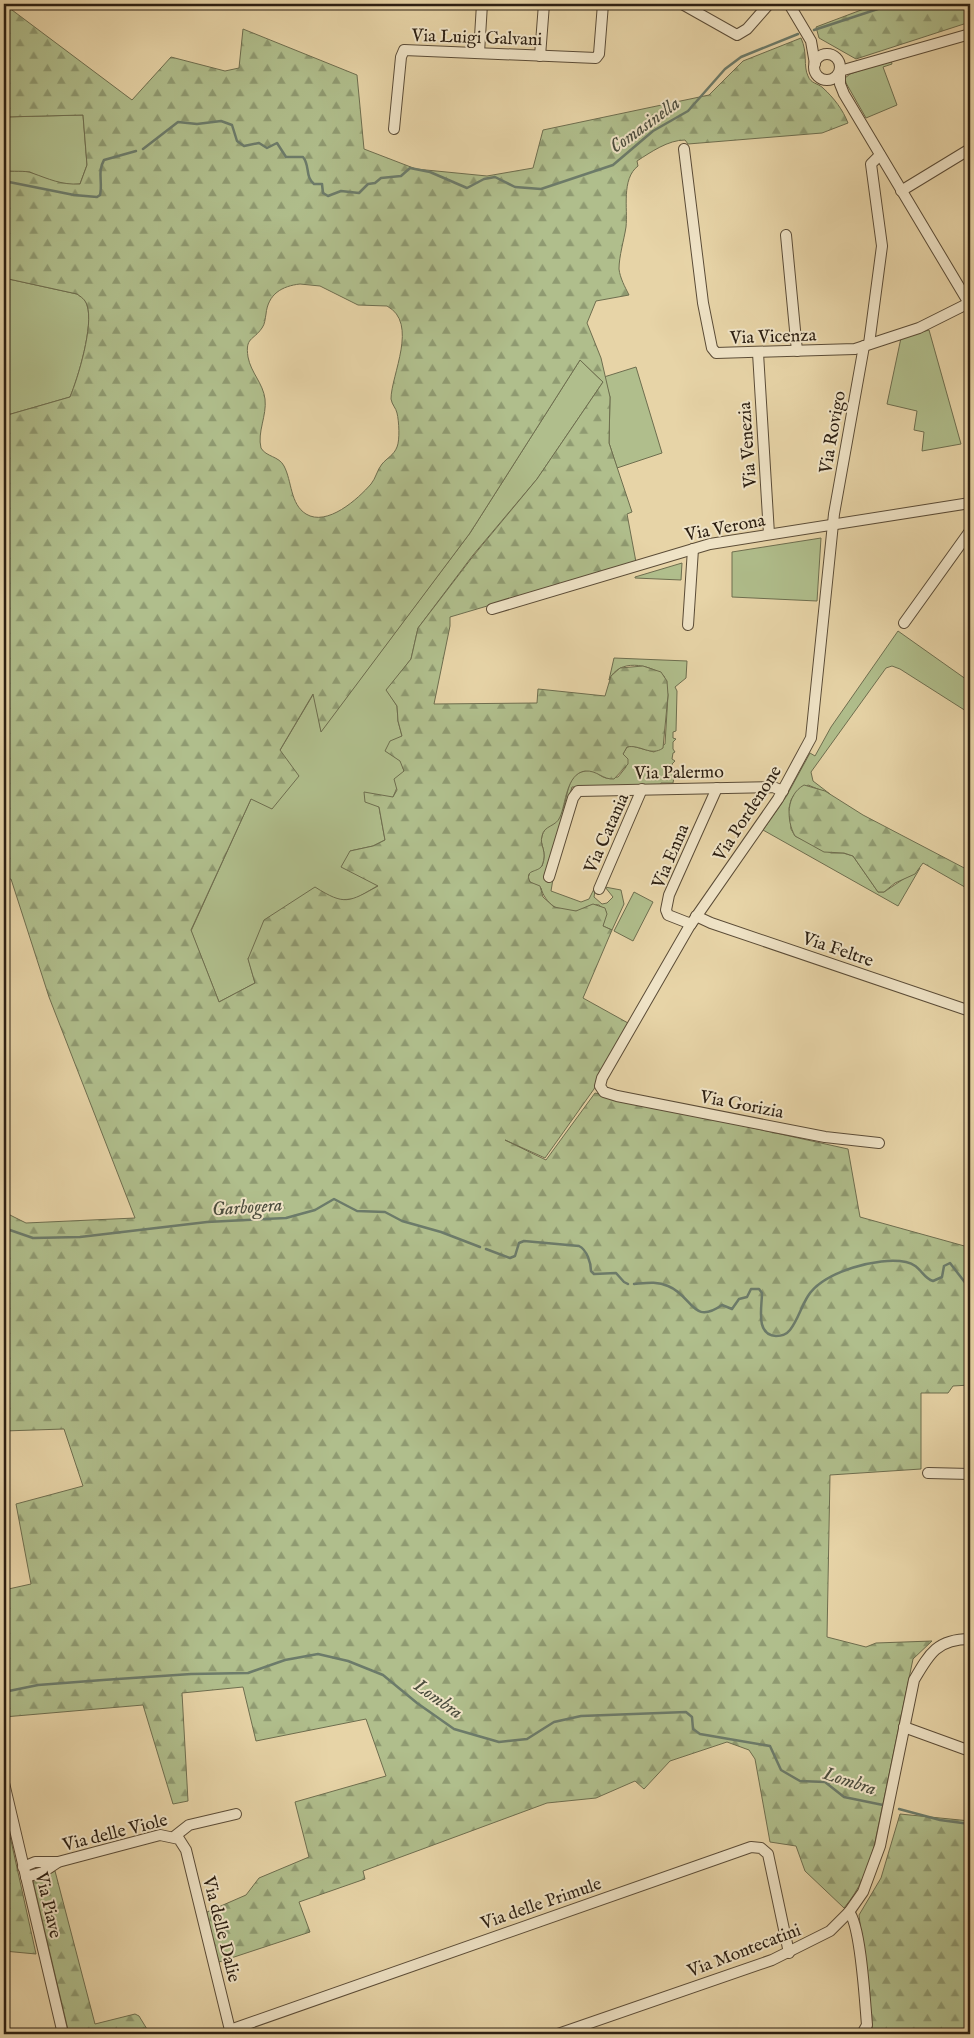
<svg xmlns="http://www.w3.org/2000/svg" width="974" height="2038" font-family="'IM FELL English',serif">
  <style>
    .green { fill: #b0be8c; stroke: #6e6e4f }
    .forest { fill: url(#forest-firs); stroke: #6e6e4f; fill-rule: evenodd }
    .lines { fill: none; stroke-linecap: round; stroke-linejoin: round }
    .stream { stroke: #6c7b6a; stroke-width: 2.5 }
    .minor-casing { stroke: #5b4c37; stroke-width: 12 }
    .minor { stroke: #efe3c6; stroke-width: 10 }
    .labels { text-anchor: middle; stroke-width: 4; stroke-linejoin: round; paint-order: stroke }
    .street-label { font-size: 18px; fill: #2c1f12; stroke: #efe3c6 }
    .water-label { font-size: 19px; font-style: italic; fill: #4c4d3e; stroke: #efe3c6 }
  </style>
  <defs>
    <pattern id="forest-firs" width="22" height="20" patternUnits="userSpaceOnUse" patternTransform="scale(1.25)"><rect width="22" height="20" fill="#b0be8c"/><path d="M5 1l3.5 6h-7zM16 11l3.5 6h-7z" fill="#8f9a71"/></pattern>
  </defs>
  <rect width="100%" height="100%" fill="#e7d4a7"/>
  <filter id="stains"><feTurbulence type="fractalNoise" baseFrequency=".004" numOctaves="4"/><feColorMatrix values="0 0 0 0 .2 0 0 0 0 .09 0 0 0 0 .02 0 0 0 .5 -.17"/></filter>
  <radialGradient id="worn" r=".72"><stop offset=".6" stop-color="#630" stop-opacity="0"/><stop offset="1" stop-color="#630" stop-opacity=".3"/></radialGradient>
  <g class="green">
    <path d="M 891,60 L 892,64 L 883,67 L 897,105 L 866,118 L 846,83 L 845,78 L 850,74 Z"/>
    <path d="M 83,115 L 87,165 L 80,184 L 66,185 L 43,179 L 30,172 L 4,171 L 4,117 Z"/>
    <path d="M 4,278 L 77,294 C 81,297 85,299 87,305 C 94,325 78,378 70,397 L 4,416 Z"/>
    <path d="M 929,330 L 961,444 L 922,451 L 924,432 L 914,430 L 917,411 L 887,404 L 901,338 Z"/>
    <path d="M 580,360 L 603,382 L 537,479 L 473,555 L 418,628 L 411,659 L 387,690 L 397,706 L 398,721 L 402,736 L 401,761 L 404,771 L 393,797 L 379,807 L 385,840 L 373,846 L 350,851 L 379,885 L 355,899 L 335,900 L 248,958 L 255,983 L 219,1002 L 191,931 L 251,799 L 314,693 L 321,731 L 470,533 Z"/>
    <path d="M 636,367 L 662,453 L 617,468 L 609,443 L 610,397 L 604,377 Z"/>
    <path d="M 821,538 L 817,601 L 732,597 L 732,552 Z"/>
    <path d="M 682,563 L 681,580 L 635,578 L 635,577 Z"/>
    <path d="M 898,631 L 970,682 L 970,712 L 966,711 L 900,669 L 892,666 L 886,668 L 811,772 L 813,781 L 830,794 L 808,785 L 794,795 L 791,800 L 789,808 L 791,829 L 795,836 L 831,853 L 843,853 L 853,856 L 878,892 L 884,892 L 920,868 L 898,906 L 763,830 L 786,797 L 810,753 L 815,756 L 831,727 Z"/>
    <path d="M 614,658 L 687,661 L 686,678 L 675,687 L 677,691 L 676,731 L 673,732 L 673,738 L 676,739 L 673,742 L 673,749 L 675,752 L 673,753 L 672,759 L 675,761 L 672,764 L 672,770 L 675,771 L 673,783 L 661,783 L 660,785 L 572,787 L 547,875 L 553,879 L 551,891 L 581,902 L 589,899 L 596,885 L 594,897 L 602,904 L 607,903 L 613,897 L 605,887 L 621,890 L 624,904 L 612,930 L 603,926 L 606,911 L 599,905 C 589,903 586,909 577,911 C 559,914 545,903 541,888 L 530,882 L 528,878 L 530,872 L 542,866 C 548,851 539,845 542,836 C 544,826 556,822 561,813 C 568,801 566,777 581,772 C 596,767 597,776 606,778 C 609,779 615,777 618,777 L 626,767 L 623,754 L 627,747 L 632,746 L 654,752 L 665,744 L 668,695 L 664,676 C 649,664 619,658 609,680 Z"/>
    <path d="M 634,892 L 653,902 L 633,941 L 614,931 Z"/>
  </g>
  <g class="forest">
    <path d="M 4,4 L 132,100 L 171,57 L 225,71 L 239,68 L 243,29 L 357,75 L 364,149 L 416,169 L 487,176 L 533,168 L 543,130 L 709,95 L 743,61 L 801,38 C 808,53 803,66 808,76 C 811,84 818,83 823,88 C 834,98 843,110 848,123 L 822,133 L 688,144 L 685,140 C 668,140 651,152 637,161 L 638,166 C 621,179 628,209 626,227 C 624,240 619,256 619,269 C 620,278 625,287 629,295 L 596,301 L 587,323 L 601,358 L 610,397 L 609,443 L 632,512 L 627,514 L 636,562 L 450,617 L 450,626 L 434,704 L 537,703 L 538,689 L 605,696 L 611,676 L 620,668 L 643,666 L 661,672 L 667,681 L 668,695 L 663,748 C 651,757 640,744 627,747 L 623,754 L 628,759 L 628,764 L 614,779 C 603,780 597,770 585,771 C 566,774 566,804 560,817 C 556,827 544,825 542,836 C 539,846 548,850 542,866 C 537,873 524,869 530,882 L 540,886 L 543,897 L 554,907 L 576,911 L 593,904 L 605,908 L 607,914 L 603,926 L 612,930 L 583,998 L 628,1023 L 594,1089 L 545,1158 L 505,1140 L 546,1160 L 595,1093 L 848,1149 L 860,1217 L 968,1247 L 970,1245 L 970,1385 L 953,1386 L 948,1393 L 921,1393 L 921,1469 L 830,1475 L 827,1637 L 866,1647 L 876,1643 L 932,1641 L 913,1659 L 874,1847 C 867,1870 860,1889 844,1908 L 805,1871 L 796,1846 L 770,1842 L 755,1759 L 749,1750 L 727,1742 L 670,1761 L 644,1789 L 635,1781 L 596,1798 L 547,1803 L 363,1871 L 365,1879 L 299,1902 L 310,1932 L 219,1962 L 207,1921 L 207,1912 L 246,1895 L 259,1878 L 309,1857 L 295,1802 L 386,1776 L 366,1719 L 256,1741 L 243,1687 L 182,1693 L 188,1801 L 173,1804 L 143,1705 L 4,1717 L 4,1590 L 31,1584 L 16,1504 L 83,1486 L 64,1429 L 4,1431 L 4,1212 L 26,1223 L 135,1218 L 49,997 L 11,879 L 4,880 L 4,416 L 70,397 C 78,378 94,325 87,305 C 85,299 81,297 77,294 L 4,278 L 4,171 C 12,172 25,170 32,173 C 49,179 61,185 80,184 L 87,165 L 83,115 L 4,117 ZM 300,284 L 320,286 L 358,305 L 387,306 C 419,323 391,375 391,399 C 392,405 396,408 397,413 C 399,421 400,440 397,447 C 394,455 387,458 382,464 C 377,470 376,478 371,484 C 358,499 327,527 306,514 C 290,504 292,481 284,466 C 279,456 266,457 261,448 C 257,432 267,416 265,399 C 263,383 251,373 248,357 C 245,337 253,341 262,328 C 265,324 265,319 266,314 C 268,294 282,286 300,284 ZM 580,360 L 603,382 L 537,479 L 474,555 L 418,628 L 411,659 L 386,690 L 397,706 L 398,721 L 402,736 L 390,741 L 385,751 L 400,761 L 404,771 L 394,779 L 397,790 L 393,797 L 364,792 L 365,802 L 379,807 L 385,840 L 373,846 L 350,851 L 341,867 L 378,886 C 349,902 345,906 315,887 L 264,920 L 248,959 L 255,983 L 219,1002 L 191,930 L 251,799 L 272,809 L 299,776 L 280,750 L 313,694 L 321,732 L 470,533 Z"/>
    <path d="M 877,4 L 970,4 L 970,22 L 856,59 L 819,38 L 816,27 Z"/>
    <path d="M 804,785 L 825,791 L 863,815 L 970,871 L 970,890 L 923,863 L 915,874 L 895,883 L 884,892 L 878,892 L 853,856 L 844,853 L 824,852 L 795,836 C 786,820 786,795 804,785 Z"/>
    <path d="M 4,1809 L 36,1954 L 4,1951 Z"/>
    <path d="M 900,1814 L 970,1821 L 970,2034 L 870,2034 L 872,2027 L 859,1915 L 881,1878 Z"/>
    <path d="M 55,1871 L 95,2024 L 135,2014 L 139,2016 L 150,2034 L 69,2034 L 33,1881 Z"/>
  </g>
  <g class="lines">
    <g class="stream">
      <path d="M 814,30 L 893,4"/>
      <path d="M 143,149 L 178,122 L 197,124 L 221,121 L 232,125 L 237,141 L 244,146 L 259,143 L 267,148 L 277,143 L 286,157 L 303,157 C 310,165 305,177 314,184 L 322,184 L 323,193 L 328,196 L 341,191 L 359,193 L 368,184 L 375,183 L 381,178 L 401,176 L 410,168 L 430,172 L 467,188 L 484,179 L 495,177 L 515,187 L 541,189 L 613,165 L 653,131 L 688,111 L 725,69 L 741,57 L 798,34"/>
      <path d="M 4,181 L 74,195 L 97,197 L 100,195 C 103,182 97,172 104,160 L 136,151"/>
      <path d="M 4,1228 L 33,1238 L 80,1237 L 207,1222 L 286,1218 L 315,1210 L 334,1199 L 357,1211 L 385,1212 L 402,1221 L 441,1232 L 480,1247"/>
      <path d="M 486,1249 L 510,1258 L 515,1256 L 519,1243 L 524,1241 L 579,1246 C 587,1250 591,1263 591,1271 L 594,1274 L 616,1273 L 624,1282 L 628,1284"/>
      <path d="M 634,1284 C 646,1283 657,1281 668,1286 C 693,1296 692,1326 722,1305 L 732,1309 L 739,1299 L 747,1297 L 751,1289 L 759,1289 L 762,1293 C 762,1307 755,1335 776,1336 C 782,1336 786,1335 790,1330 C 798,1320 801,1307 808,1296 C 823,1272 879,1256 906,1262 C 921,1265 922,1278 933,1281 L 942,1277 L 944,1266 L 950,1263 L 970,1289"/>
      <path d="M 4,1692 L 38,1685 L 103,1680 L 191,1674 L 248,1673 L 285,1660 L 318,1654 L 348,1661 L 383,1675 L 417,1703 L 454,1729 L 499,1742 L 527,1739 L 554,1722 L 581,1716 L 686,1712 L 692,1717 L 693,1729 L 700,1734 L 770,1746 L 781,1770 L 800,1781 L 825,1782 L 844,1797 L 883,1805"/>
      <path d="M 899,1809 L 940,1820 L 970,1824"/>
    </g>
    <g class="minor-casing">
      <g id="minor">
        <path d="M 682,4 L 737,35 L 747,29 L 769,4"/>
        <path d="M 789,4 L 811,41 L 815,64"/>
        <path d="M 970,34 L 840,71 L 840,84 L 844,94 L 970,305"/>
        <path d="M 479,53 L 482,4"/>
        <circle cx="827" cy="67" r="13"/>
        <path d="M 540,56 L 544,4"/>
        <path d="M 394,129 L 401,57 L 404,50 L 596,58 L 599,54 L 603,4"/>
        <path d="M 684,149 L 703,303 L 712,348 L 716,353 L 855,349 L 919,328 L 969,303"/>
        <path d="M 901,191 L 970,149"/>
        <path d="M 786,235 L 797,351"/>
        <path d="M 869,344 L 882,246 L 871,164 L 880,155"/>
        <path d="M 864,346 L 834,514 L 811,738 L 778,799 L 689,927 L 602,1078 L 600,1086 L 604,1092 L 617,1096 L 825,1137 L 879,1143"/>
        <path d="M 758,353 L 769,534"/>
        <path d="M 492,609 L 710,544 L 970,503"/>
        <path d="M 904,623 L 970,531"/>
        <path d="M 688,625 L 693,549"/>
        <path d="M 549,877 L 573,798 L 578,791 L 773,787 L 783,791"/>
        <path d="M 599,889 L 642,789"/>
        <path d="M 696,916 L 711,923 L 970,1011"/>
        <path d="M 691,924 L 668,915 L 666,910 L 669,895 L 717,788"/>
        <path d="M 928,1473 L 970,1474"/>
        <path d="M 904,1727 L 970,1751"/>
        <path d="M 4,1783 L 63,2034"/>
        <path d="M 175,1836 L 189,1825 L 236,1814"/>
        <path d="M 23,1867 L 35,1862 L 58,1862"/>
        <path d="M 26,1877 L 43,1872 L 58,1862 L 160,1835 L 179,1839 L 186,1850 L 231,2034"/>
        <path d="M 849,1912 C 861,1926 865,2003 867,2025 L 862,2034"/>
        <path d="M 230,2030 L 751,1847 L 761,1848 L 768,1854 L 789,1953"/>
        <path d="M 558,2034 L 772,1960 L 830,1931 L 849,1912 L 863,1892 L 880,1846 L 914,1680 C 929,1654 937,1639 970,1639"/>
      </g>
    </g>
    <use href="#minor" class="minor"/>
  </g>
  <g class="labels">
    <g class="street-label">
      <text transform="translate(477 37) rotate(2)" y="6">Via Luigi Galvani</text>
      <text transform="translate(773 336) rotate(-2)" y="6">Via Vicenza</text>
      <text transform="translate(832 432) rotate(-80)" y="6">Via Rovigo</text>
      <text transform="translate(747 445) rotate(-94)" y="6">Via Venezia</text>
      <text transform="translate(725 527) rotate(-11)" y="6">Via Verona</text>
      <text transform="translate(679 772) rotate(-1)" y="6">Via Palermo</text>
      <text transform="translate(747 813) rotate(-57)" y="6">Via Pordenone</text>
      <text transform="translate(606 833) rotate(-66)" y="6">Via Catania</text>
      <text transform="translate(670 856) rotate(-67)" y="6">Via Enna</text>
      <text transform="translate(838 949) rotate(19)" y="6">Via Feltre</text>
      <text transform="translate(742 1104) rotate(11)" y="6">Via Gorizia</text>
      <text transform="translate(115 1832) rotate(-14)" y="6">Via delle Viole</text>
      <text transform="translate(541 1903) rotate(-19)" y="6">Via delle Primule</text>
      <text transform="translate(49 1905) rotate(77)" y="6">Via Piave</text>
      <text transform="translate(222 1929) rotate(76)" y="6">Via delle Dalie</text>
      <text transform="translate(744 1950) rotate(-21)" y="6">Via Montecatini</text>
    </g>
    <g class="water-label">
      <text transform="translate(644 124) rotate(-36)" y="7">Comasinella</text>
      <text transform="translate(247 1206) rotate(-4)" y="7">Garbogera</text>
      <text transform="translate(439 1698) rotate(35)" y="7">Lombra</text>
      <text transform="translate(850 1780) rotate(18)" y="7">Lombra</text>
    </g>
  </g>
  <rect width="974" height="2038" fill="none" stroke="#e7d4a7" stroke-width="20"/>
  <rect x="5" y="5" width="964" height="2028" fill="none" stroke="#2c1f12" stroke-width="2.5"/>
  <rect x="10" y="10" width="954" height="2018" fill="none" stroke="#2c1f12"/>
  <rect width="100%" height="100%" filter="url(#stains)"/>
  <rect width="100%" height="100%" fill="url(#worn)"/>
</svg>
